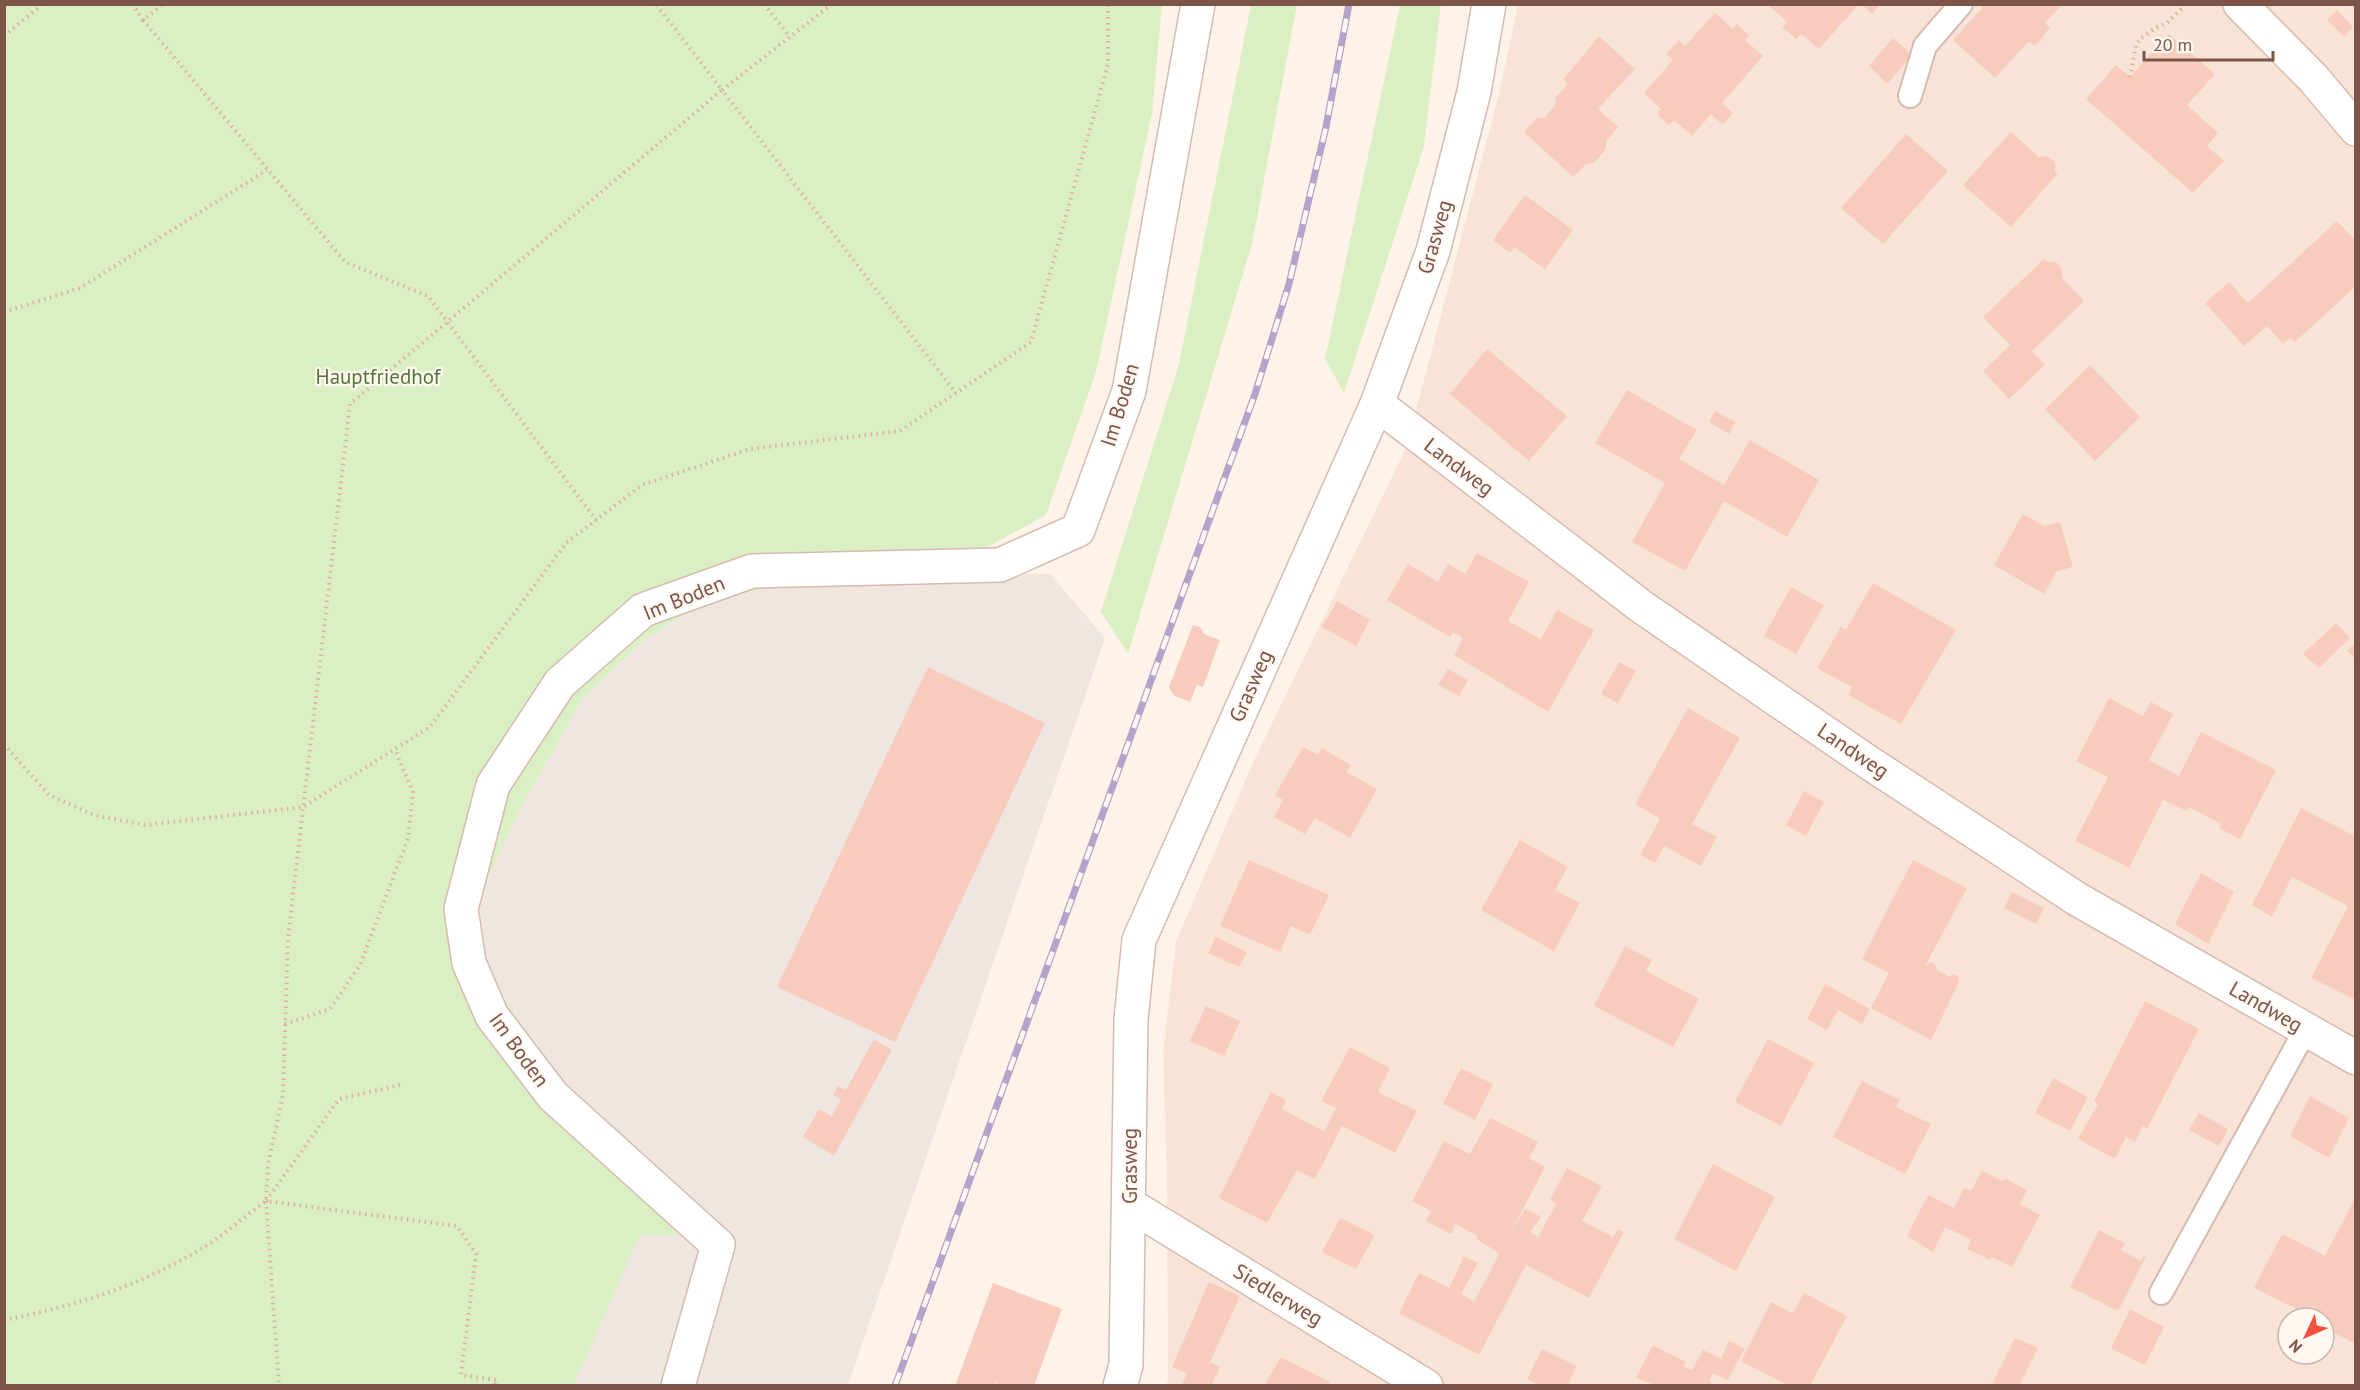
<svg xmlns="http://www.w3.org/2000/svg" width="2360" height="1390" font-family="'PT Sans',sans-serif">
  <style>
    .residential { fill: #f7e4d6; fill-rule: evenodd }
    .industrial { fill: #efe6e2 }
    .green { fill: #dbefc4 }
    .building { fill: #f7ccbd }
    .lines { fill: none; stroke-linecap: round; stroke-linejoin: round }
    .lane-casing { stroke: #d5bbaf; stroke-width: 26 }
    .street-casing { stroke: #d5bbaf; stroke-width: 36 }
    .path { stroke: #ddaf9f; stroke-width: 4; stroke-dasharray: 1.5 4.5; stroke-linecap: butt }
    .lane { stroke: #fff; stroke-width: 22 }
    .street { stroke: #fff; stroke-width: 33 }
    .rail-casing { stroke: #b4a4cb; stroke-width: 7 }
    .rail { stroke: #fff8f1; stroke-width: 4.5; stroke-dasharray: 14; stroke-linecap: butt }
    .labels { text-anchor: middle; stroke-width: 4.5; stroke-linejoin: round; paint-order: stroke }
    .street-label { font-size: 21px; fill: #7d5448; stroke: #fff8f1 }
    .park-label { font-size: 21px; fill: #547739; stroke: #fff8f1 }
  </style>
  <rect width="100%" height="100%" fill="#fff3e9"/>
  <path class="residential" d="M 1518,5 L 2355,5 L 2355,1385 L 1166,1386 L 1168,1379 L 1167,1186 L 1163,1051 L 1176,941 L 1256,756 L 1406,448 L 1498,98 ZM 2288,1318 L 2324,1318 L 2324,1354 L 2288,1354 Z"/>
  <path class="industrial" d="M 938,574 L 1050,574 L 1105,638 L 848,1385 L 574,1385 L 640,1234 L 731,1234 L 625,1143 L 541,1062 L 481,957 L 476,902 L 523,804 L 582,700 L 642,642 L 704,601 L 818,578 Z"/>
  <g class="green">
    <path d="M 5,5 L 1162,5 L 1152,114 L 1096,372 L 1046,515 L 938,574 L 818,578 L 704,601 L 642,642 L 582,700 L 523,804 L 476,902 L 481,957 L 541,1062 L 625,1143 L 732,1234 L 640,1235 L 574,1385 L 5,1386 Z"/>
    <path d="M 1251,5 L 1297,5 L 1252,244 L 1128,654 L 1101,612 L 1179,364 Z"/>
    <path d="M 1400,5 L 1441,5 L 1424,146 L 1344,393 L 1325,359 Z"/>
  </g>
  <g class="building">
    <path d="M 1772,4 L 1859,4 L 1819,49 L 1801,34 L 1796,39 L 1782,27 L 1787,22 L 1770,7 Z"/>
    <path d="M 1862,4 L 1880,4 L 1872,14 Z"/>
    <path d="M 1983,5 L 2062,5 L 2045,23 L 2050,28 L 2035,46 L 2029,41 L 1995,78 L 1953,40 L 1983,7 L 1981,7 Z"/>
    <path d="M 2337,10 L 2353,27 L 2344,37 L 2327,20 Z"/>
    <path d="M 1715,13 L 1733,29 L 1737,24 L 1749,35 L 1745,40 L 1763,56 L 1722,103 L 1733,113 L 1723,125 L 1711,114 L 1692,136 L 1674,120 L 1669,125 L 1657,114 L 1661,109 L 1644,93 L 1673,60 L 1666,54 L 1679,40 L 1685,46 Z"/>
    <path d="M 2169,34 L 2215,74 L 2187,105 L 2218,133 L 2207,146 L 2224,161 L 2193,193 L 2086,99 L 2116,65 L 2130,77 Z"/>
    <path d="M 1599,36 L 1635,69 L 1598,109 L 1618,127 L 1606,141 L 1606,149 L 1594,163 L 1586,164 L 1573,177 L 1524,132 L 1537,118 L 1544,118 L 1556,104 L 1555,98 L 1568,84 L 1563,80 Z"/>
    <path d="M 1893,38 L 1912,55 L 1887,84 L 1869,66 Z"/>
    <path d="M 2011,132 L 2039,157 L 2047,156 L 2055,162 L 2055,171 L 2058,173 L 2011,227 L 1963,185 Z"/>
    <path d="M 1906,134 L 1948,171 L 1883,244 L 1841,208 Z"/>
    <path d="M 1525,195 L 1573,230 L 1545,269 L 1514,247 L 1510,253 L 1493,240 Z"/>
    <path d="M 2337,221 L 2356,241 L 2356,286 L 2295,342 L 2290,338 L 2283,344 L 2267,326 L 2244,346 L 2205,303 L 2229,282 L 2248,303 Z"/>
    <path d="M 2044,259 L 2048,262 L 2056,262 L 2062,269 L 2062,278 L 2084,301 L 2032,351 L 2045,365 L 2009,399 L 1983,371 L 2010,345 L 1983,317 Z"/>
    <path d="M 1487,349 L 1567,416 L 1529,461 L 1450,394 Z"/>
    <path d="M 2090,365 L 2140,417 L 2095,461 L 2045,409 Z"/>
    <path d="M 1627,390 L 1697,430 L 1679,459 L 1724,485 L 1750,440 L 1819,480 L 1787,537 L 1724,501 L 1685,571 L 1632,542 L 1665,483 L 1595,443 Z"/>
    <path d="M 1715,411 L 1735,422 L 1729,434 L 1709,422 Z"/>
    <path d="M 2023,514 L 2044,526 L 2060,522 L 2073,567 L 2057,571 L 2044,594 L 1994,565 Z"/>
    <path d="M 1477,553 L 1529,582 L 1508,621 L 1541,639 L 1557,610 L 1594,630 L 1548,712 L 1454,655 L 1463,638 L 1453,632 L 1450,637 L 1387,600 L 1408,564 L 1438,582 L 1448,564 L 1465,574 Z"/>
    <path d="M 1873,583 L 1956,630 L 1901,724 L 1848,695 L 1852,687 L 1817,668 L 1841,627 L 1846,630 Z"/>
    <path d="M 1791,587 L 1824,605 L 1796,654 L 1764,636 Z"/>
    <path d="M 1337,601 L 1370,620 L 1356,646 L 1322,627 Z"/>
    <path d="M 2336,623 L 2350,638 L 2319,668 L 2303,654 Z"/>
    <path d="M 1193,625 L 1200,627 L 1204,634 L 1220,640 L 1203,687 L 1197,685 L 1190,702 L 1173,695 L 1169,687 Z"/>
    <path d="M 2356,643 L 2356,660 L 2347,650 Z"/>
    <path d="M 1619,662 L 1636,671 L 1618,703 L 1601,694 Z"/>
    <path d="M 928,667 L 1045,723 L 895,1042 L 777,987 Z"/>
    <path d="M 1448,669 L 1468,680 L 1459,696 L 1438,685 Z"/>
    <path d="M 2109,698 L 2143,716 L 2151,702 L 2173,714 L 2149,760 L 2179,776 L 2201,732 L 2276,770 L 2240,839 L 2219,828 L 2221,824 L 2189,807 L 2187,811 L 2163,800 L 2129,868 L 2075,841 L 2108,777 L 2076,761 Z"/>
    <path d="M 1688,708 L 1740,738 L 1692,824 L 1717,837 L 1701,866 L 1664,846 L 1655,863 L 1640,855 L 1660,819 L 1635,804 Z"/>
    <path d="M 1303,747 L 1318,755 L 1322,748 L 1351,765 L 1346,772 L 1377,789 L 1350,838 L 1315,818 L 1305,834 L 1274,817 L 1283,800 L 1275,795 Z"/>
    <path d="M 1804,791 L 1824,802 L 1806,836 L 1786,825 Z"/>
    <path d="M 2301,808 L 2356,837 L 2356,1000 L 2311,978 L 2348,906 L 2292,877 L 2272,917 L 2252,905 Z"/>
    <path d="M 1520,840 L 1568,867 L 1555,890 L 1580,903 L 1554,951 L 1481,910 Z"/>
    <path d="M 1249,860 L 1329,895 L 1310,935 L 1291,926 L 1280,952 L 1220,926 Z"/>
    <path d="M 1913,860 L 1967,888 L 1925,966 L 1931,962 L 1936,965 L 1937,970 L 1949,977 L 1954,974 L 1959,977 L 1959,982 L 1931,1040 L 1871,1008 L 1889,973 L 1862,959 Z"/>
    <path d="M 2201,873 L 2234,892 L 2208,944 L 2175,924 Z"/>
    <path d="M 2012,892 L 2044,908 L 2036,924 L 2004,908 Z"/>
    <path d="M 1216,937 L 1247,952 L 1239,967 L 1208,953 Z"/>
    <path d="M 1625,946 L 1652,960 L 1646,971 L 1699,999 L 1673,1047 L 1594,1006 Z"/>
    <path d="M 1825,984 L 1870,1009 L 1862,1024 L 1838,1010 L 1827,1030 L 1807,1019 Z"/>
    <path d="M 2145,1001 L 2199,1029 L 2147,1129 L 2143,1126 L 2135,1142 L 2126,1137 L 2115,1159 L 2078,1139 L 2098,1104 L 2094,1101 Z"/>
    <path d="M 1206,1006 L 1240,1021 L 1224,1056 L 1190,1041 Z"/>
    <path d="M 874,1039 L 892,1050 L 834,1156 L 803,1137 L 819,1109 L 832,1116 L 841,1099 L 833,1095 L 838,1086 L 846,1090 Z"/>
    <path d="M 1768,1039 L 1814,1063 L 1781,1126 L 1735,1102 Z"/>
    <path d="M 1350,1047 L 1390,1068 L 1378,1092 L 1417,1111 L 1395,1153 L 1342,1126 L 1315,1179 L 1297,1170 L 1267,1223 L 1219,1198 L 1271,1092 L 1286,1100 L 1282,1109 L 1324,1131 L 1336,1108 L 1321,1101 Z"/>
    <path d="M 1461,1068 L 1493,1084 L 1475,1120 L 1443,1104 Z"/>
    <path d="M 2053,1078 L 2088,1097 L 2070,1131 L 2035,1113 Z"/>
    <path d="M 1862,1081 L 1900,1100 L 1896,1107 L 1931,1124 L 1905,1174 L 1833,1137 Z"/>
    <path d="M 2310,1096 L 2349,1118 L 2329,1158 L 2290,1136 Z"/>
    <path d="M 2199,1113 L 2228,1129 L 2219,1146 L 2189,1130 Z"/>
    <path d="M 1490,1118 L 1538,1142 L 1529,1158 L 1545,1167 L 1510,1234 L 1525,1209 L 1541,1217 L 1530,1232 L 1538,1237 L 1556,1204 L 1550,1200 L 1567,1168 L 1602,1186 L 1582,1221 L 1613,1237 L 1618,1229 L 1624,1232 L 1589,1298 L 1526,1265 L 1479,1355 L 1399,1313 L 1419,1273 L 1449,1288 L 1464,1256 L 1478,1263 L 1461,1294 L 1474,1301 L 1488,1276 L 1499,1253 L 1476,1239 L 1478,1236 L 1456,1224 L 1451,1234 L 1426,1221 L 1431,1211 L 1412,1201 L 1444,1141 L 1470,1154 Z"/>
    <path d="M 1713,1164 L 1775,1197 L 1736,1271 L 1674,1239 Z"/>
    <path d="M 1982,1171 L 2003,1181 L 2004,1178 L 2027,1190 L 2020,1204 L 2040,1215 L 2012,1267 L 1992,1257 L 1990,1260 L 1967,1249 L 1971,1240 L 1945,1227 L 1933,1252 L 1907,1236 L 1928,1195 L 1954,1208 L 1964,1188 L 1971,1191 Z"/>
    <path d="M 2356,1196 L 2356,1344 L 2324,1328 L 2324,1318 L 2315,1318 L 2254,1288 L 2282,1234 L 2325,1256 Z"/>
    <path d="M 1340,1218 L 1375,1235 L 1356,1269 L 1322,1252 Z"/>
    <path d="M 2099,1230 L 2125,1243 L 2121,1250 L 2141,1261 L 2144,1255 L 2146,1256 L 2118,1311 L 2070,1287 Z"/>
    <path d="M 1209,1282 L 1240,1296 L 1210,1362 L 1220,1367 L 1211,1386 L 1181,1386 L 1187,1373 L 1172,1367 Z"/>
    <path d="M 993,1283 L 1062,1309 L 1034,1386 L 1002,1386 L 995,1383 L 994,1386 L 955,1386 Z"/>
    <path d="M 1804,1293 L 1847,1316 L 1810,1386 L 1789,1386 L 1741,1361 L 1771,1302 L 1793,1313 Z"/>
    <path d="M 2130,1309 L 2164,1327 L 2145,1365 L 2111,1348 Z"/>
    <path d="M 2015,1338 L 2038,1348 L 2019,1386 L 1991,1386 Z"/>
    <path d="M 1729,1341 L 1745,1348 L 1728,1380 L 1713,1373 L 1709,1381 L 1718,1386 L 1658,1386 L 1636,1378 L 1653,1345 L 1686,1362 L 1684,1367 L 1692,1370 L 1703,1350 L 1721,1359 Z"/>
    <path d="M 1542,1349 L 1577,1366 L 1567,1386 L 1539,1386 L 1527,1379 Z"/>
    <path d="M 1281,1357 L 1330,1382 L 1328,1386 L 1264,1386 Z"/>
  </g>
  <g class="lines">
    <g class="lane-casing">
      <g id="lane">
        <path d="M 1910,96 L 1925,46 L 1961,4"/>
        <path d="M 2161,1293 L 2306,1029"/>
      </g>
    </g>
    <g class="street-casing">
      <g id="street">
        <path d="M 2240,4 L 2313,78 L 2356,129"/>
        <path d="M 1377,404 L 1642,607 L 1868,762 L 2077,899 L 2356,1058"/>
        <path d="M 1130,1205 L 1426,1386"/>
        <path d="M 678,1386 L 718,1245 L 553,1096 L 492,1016 L 469,963 L 461,909 L 493,785 L 560,683 L 643,610 L 752,571 L 1000,565 L 1078,530 L 1129,391 L 1198,4"/>
        <path d="M 1120,1386 L 1126,1365 L 1131,1019 L 1139,940 L 1377,404 L 1433,251 L 1474,92 L 1489,4"/>
      </g>
    </g>
    <g class="path">
      <path d="M 132,4 L 143,20 L 163,4"/>
      <path d="M 764,4 L 790,37"/>
      <path d="M 832,4 L 722,90 L 956,393"/>
      <path d="M 143,20 L 345,262 L 428,296 L 596,520"/>
      <path d="M 4,36 L 43,4"/>
      <path d="M 2130,77 L 2136,45 L 2141,38 L 2155,28 L 2167,23 L 2183,7"/>
      <path d="M 4,312 L 80,288 L 267,170"/>
      <path d="M 4,744 L 49,795 L 94,815 L 145,825 L 303,807 L 430,727 L 566,543 L 642,485 L 750,449 L 900,431 L 1031,342 L 1108,64 L 1108,4"/>
      <path d="M 285,1024 L 330,1009 L 360,965 L 408,838 L 413,792 L 395,750"/>
      <path d="M 400,1085 L 339,1099 L 266,1201 L 457,1226 L 476,1254 L 461,1375 L 497,1380 L 495,1386"/>
      <path d="M 266,1201 L 279,1386"/>
      <path d="M 4,1320 C 72,1307 140,1286 199,1250 C 223,1236 244,1217 266,1201 L 268,1165 L 283,1094 L 288,938 L 350,404 L 722,90 L 656,4"/>
    </g>
    <use href="#lane" class="lane"/>
    <use href="#street" class="street"/>
    <g class="rail-casing">
      <path id="rail" d="M 895,1386 L 1255,394 L 1289,284 L 1326,127 L 1349,4"/>
    </g>
    <use href="#rail" class="rail"/>
  </g>
  <g class="labels">
    <g class="street-label">
      <text transform="translate(1435 237) rotate(-74)" y="7">Grasweg</text>
      <text transform="translate(1120 405) rotate(-73)" y="7">Im Boden</text>
      <text transform="translate(1459 467) rotate(37)" y="7">Landweg</text>
      <text transform="translate(684 598) rotate(-22)" y="7">Im Boden</text>
      <text transform="translate(1251 686) rotate(-66)" y="7">Grasweg</text>
      <text transform="translate(1853 751) rotate(34)" y="7">Landweg</text>
      <text transform="translate(2266 1007) rotate(30)" y="7">Landweg</text>
      <text transform="translate(519 1050) rotate(54)" y="7">Im Boden</text>
      <text transform="translate(1130 1166) rotate(-90)" y="7">Grasweg</text>
      <text transform="translate(1278 1295) rotate(31)" y="7">Siedlerweg</text>
    </g>
    <g class="park-label">
      <text x="378" y="384">Hauptfriedhof</text>
    </g>
  </g>
  <rect width="2360" height="1390" fill="none" stroke="#7d5448" stroke-width="12"/>
  <g transform="translate(2306 1336) rotate(226)"><circle r="28" fill="#fff8f1" stroke="#cbb6ad" stroke-width="1.5"/>
  <path d="M0-4.5L10 22L0 15L-10 22Z" fill="#f55142"/>
  <text y="-9" font-size="16" font-weight="bold" text-anchor="middle" fill="#7d5448">N</text>
  </g>
  <path d="M2144 51v9h129v-9" fill="none" stroke="#7d5448" stroke-width="3"/>
  <text x="2153" y="51" font-size="18" fill="#7d5448" stroke="#fff8f1" stroke-width="4.5" paint-order="stroke">20 m</text>
</svg>
